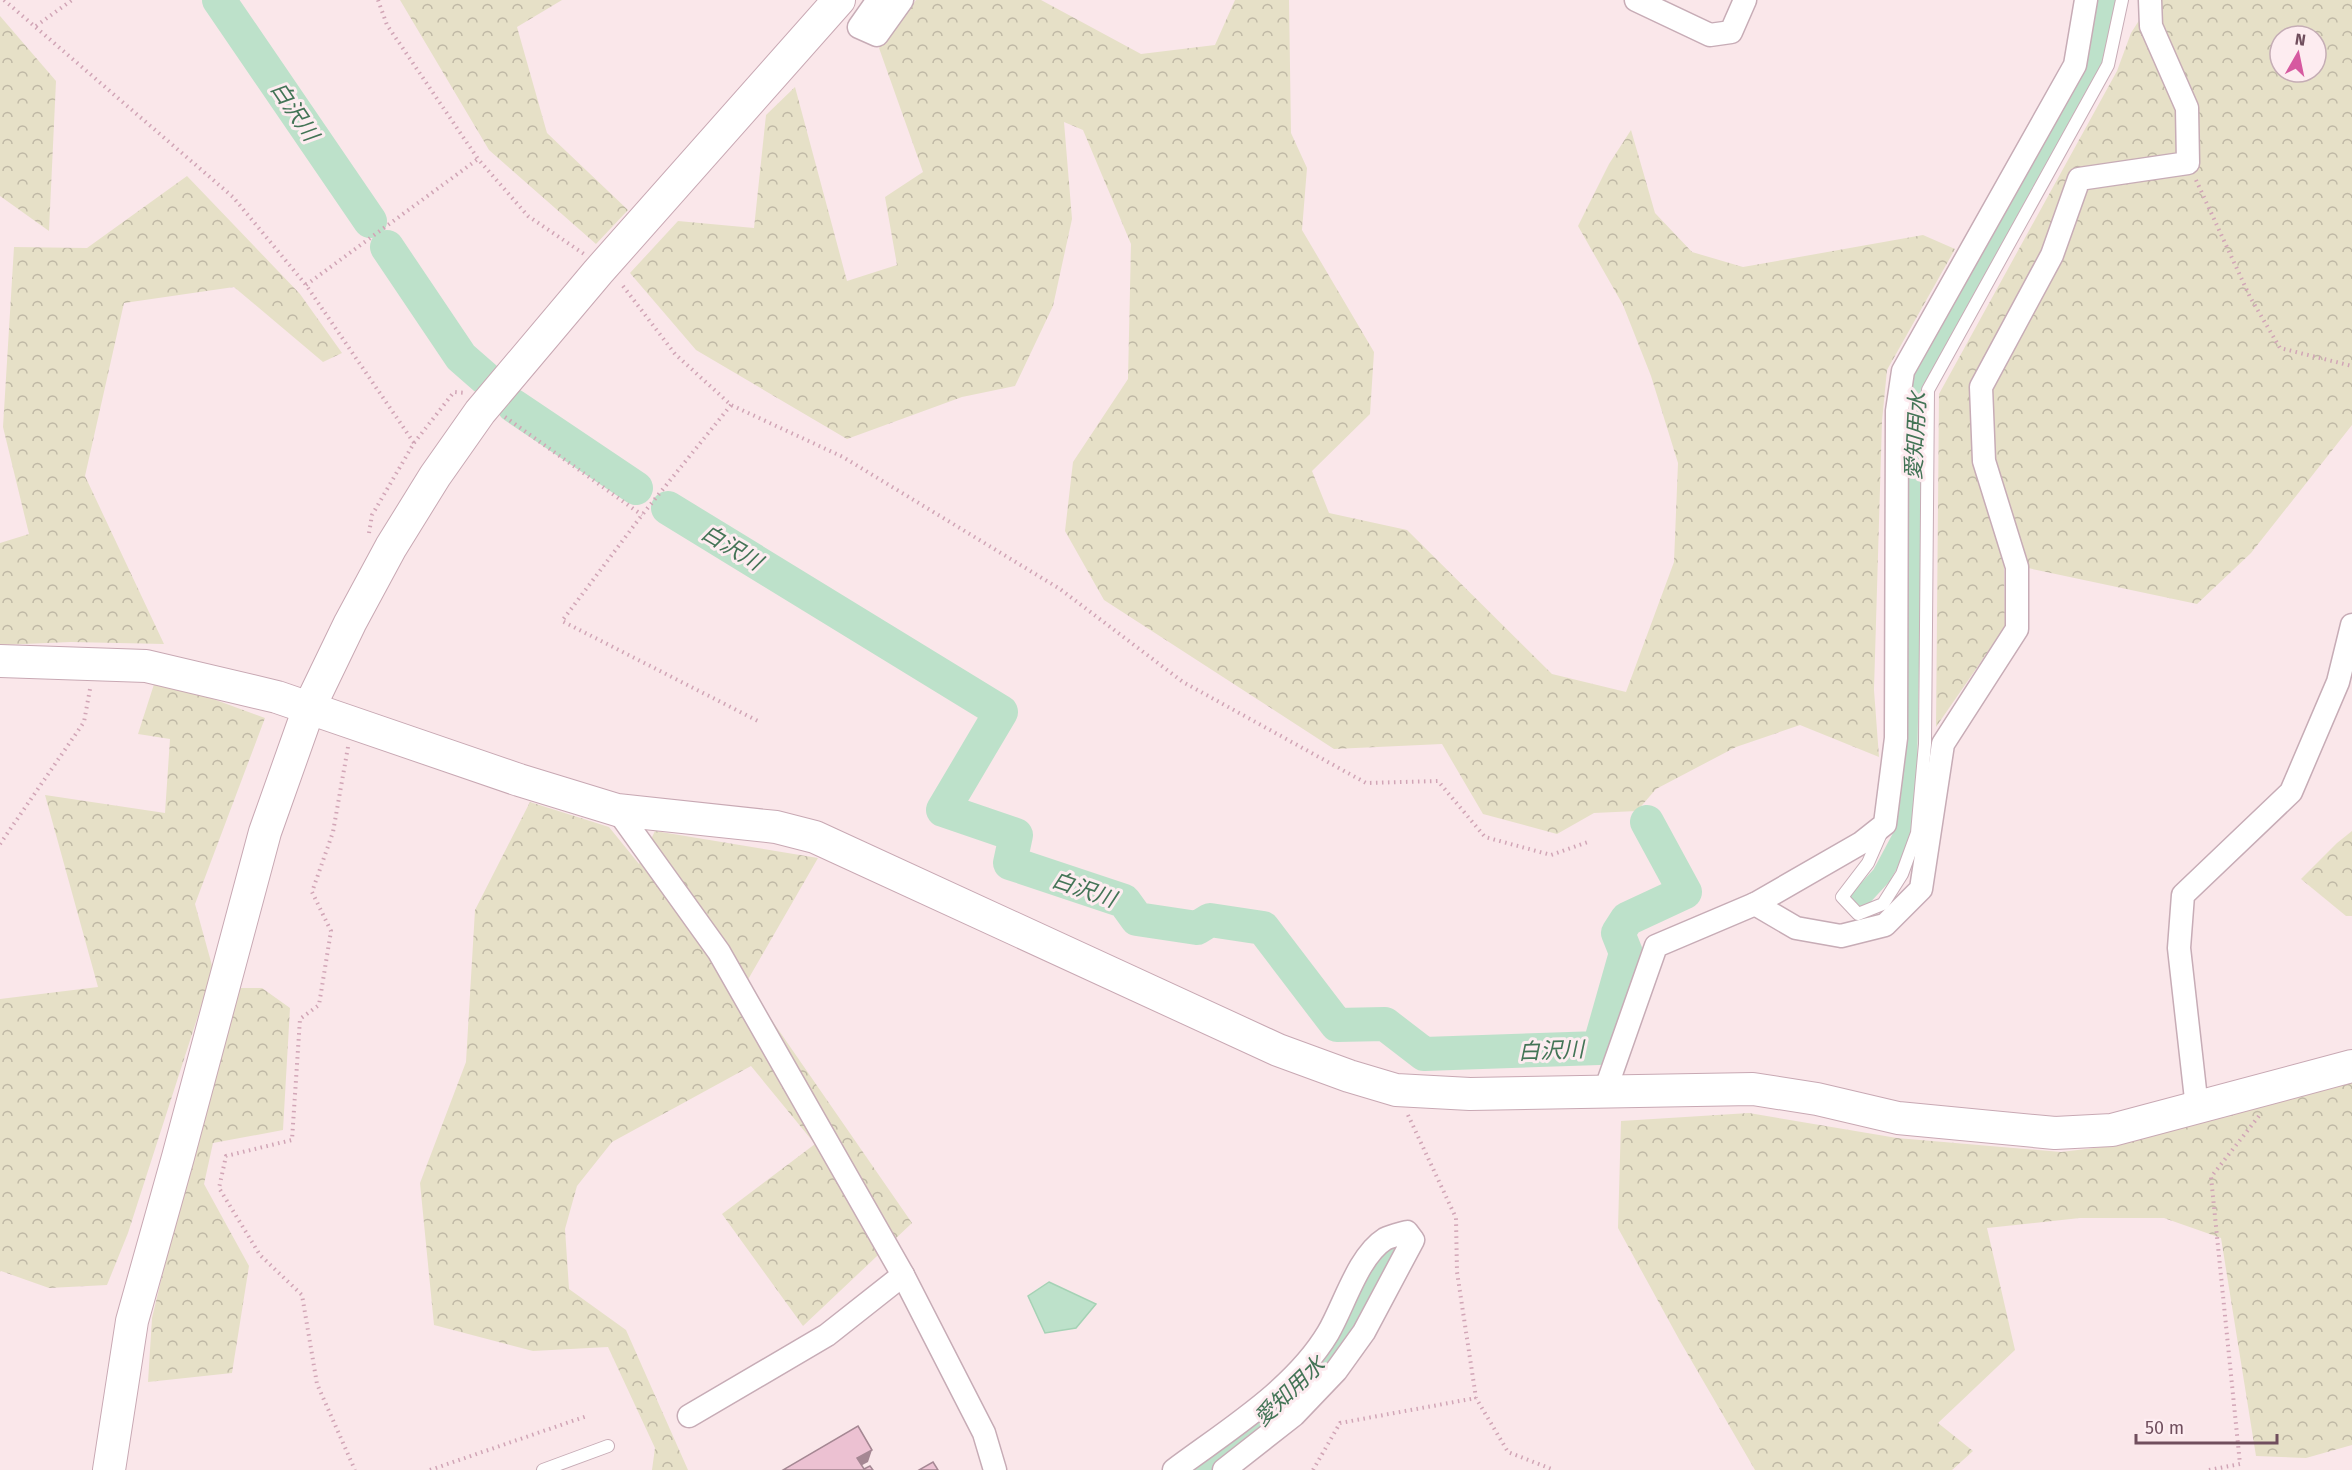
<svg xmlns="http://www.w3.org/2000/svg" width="2352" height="1470" font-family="'Fira Sans','Noto Sans JP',sans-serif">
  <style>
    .forest { fill: url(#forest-crowns); fill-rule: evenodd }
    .water { fill: #bde1ca; stroke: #a5d2b5; stroke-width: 1.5 }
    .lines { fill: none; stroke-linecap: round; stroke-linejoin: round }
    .canal { stroke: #bde1ca; stroke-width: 20 }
    .river { stroke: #bde1ca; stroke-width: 34 }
    .lane-casing { stroke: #c7acb6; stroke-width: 14 }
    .street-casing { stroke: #c7acb6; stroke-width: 25 }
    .secondary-casing { stroke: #c8a8b3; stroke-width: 34 }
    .path { stroke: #d1a5b6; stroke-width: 4; stroke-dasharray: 1.5 4.5; stroke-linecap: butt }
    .lane { stroke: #fff; stroke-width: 12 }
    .street { stroke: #fff; stroke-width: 22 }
    .secondary { stroke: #fff; stroke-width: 32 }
    .shaded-wall { fill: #a58793 }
    .building { fill: #ecc1d2; stroke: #a58793; stroke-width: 1.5 }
    .labels { text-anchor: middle; stroke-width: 6; stroke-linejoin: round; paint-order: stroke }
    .water-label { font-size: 22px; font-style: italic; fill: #437456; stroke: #fdecf0 }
  </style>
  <defs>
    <pattern id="forest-crowns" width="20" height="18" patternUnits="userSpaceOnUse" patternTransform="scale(1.5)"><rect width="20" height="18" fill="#e6e0c7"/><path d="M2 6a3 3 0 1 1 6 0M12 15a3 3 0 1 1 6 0" fill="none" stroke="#bfb8a5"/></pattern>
  </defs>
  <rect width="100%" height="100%" fill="#fae7ea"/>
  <g class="forest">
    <path d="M 400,0 L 562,0 L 517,27 L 547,133 L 628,210 L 596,244 L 489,150 Z"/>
    <path d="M 916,0 L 1041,0 L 1141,54 L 1215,45 L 1235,0 L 1289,0 L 1291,133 L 1307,168 L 1302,230 L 1374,352 L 1370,414 L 1312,471 L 1329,513 L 1407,530 L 1552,674 L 1626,692 L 1674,562 L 1678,463 L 1651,376 L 1623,305 L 1578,226 L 1609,164 L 1631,130 L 1655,213 L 1692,252 L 1743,267 L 1923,235 L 1955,249 L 1887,370 L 1882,421 L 1874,690 L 1879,757 L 1800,725 L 1736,747 L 1656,789 L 1637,811 L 1594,813 L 1557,834 L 1483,814 L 1442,744 L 1334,749 L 1104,600 L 1065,531 L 1073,462 L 1128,379 L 1131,244 L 1083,130 L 1064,122 L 1072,219 L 1053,306 L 1015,386 L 962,397 L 847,439 L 696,350 L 630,273 L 678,221 L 754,228 L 766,115 L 795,87 L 847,281 L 897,265 L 885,197 L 923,172 L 879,48 Z"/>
    <path d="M 2152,0 L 2352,0 L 2352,425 L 2251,553 L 2197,604 L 2004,563 L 2005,627 L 1936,727 L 1939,394 L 2117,71 L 2131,33 ZM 2280,36 L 2316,36 L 2316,72 L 2280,72 Z"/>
    <path d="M 0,16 L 56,81 L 49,231 L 0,196 Z"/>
    <path d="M 187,176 L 300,294 L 342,353 L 323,362 L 234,287 L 124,303 L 85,476 L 164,644 L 71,642 L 0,645 L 0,543 L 29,534 L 3,427 L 14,247 L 87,248 Z"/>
    <path d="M 156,678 L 265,718 L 195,904 L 213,969 L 128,1233 L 107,1285 L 49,1288 L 1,1271 L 0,1272 L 0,999 L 98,987 L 45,795 L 165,813 L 170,739 L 138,734 Z"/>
    <path d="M 530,802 L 609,827 L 639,864 L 655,831 L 818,858 L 746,983 L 912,1223 L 803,1326 L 722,1214 L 815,1144 L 751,1066 L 612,1142 L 577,1186 L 565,1229 L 569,1289 L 626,1330 L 688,1470 L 652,1470 L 655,1448 L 608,1347 L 533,1351 L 434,1325 L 420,1183 L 466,1062 L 475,910 Z"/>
    <path d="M 2352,831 L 2352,916 L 2346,916 L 2301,879 L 2337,843 Z"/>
    <path d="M 237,988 L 262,988 L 290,1008 L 283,1130 L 213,1143 L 204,1184 L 249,1266 L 232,1373 L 148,1382 L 152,1318 L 190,1160 Z"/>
    <path d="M 2352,1081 L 2352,1445 L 2306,1458 L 2256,1456 L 2221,1238 L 2164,1218 L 2080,1218 L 1987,1228 L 2015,1350 L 1938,1423 L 1973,1451 L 1952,1470 L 1755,1470 L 1680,1341 L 1618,1228 L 1621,1121 L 1749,1113 L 1897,1138 L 2061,1152 L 2119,1145 Z"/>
  </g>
  <path class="water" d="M 1049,1282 L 1096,1304 L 1076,1328 L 1045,1333 L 1028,1296 Z"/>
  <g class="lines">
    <g class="canal">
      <path d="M 1857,902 L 1882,875 L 1906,830 L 1914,388 L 2095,55 L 2107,0"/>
      <path d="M 1195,1470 L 1274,1411 L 1316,1372 L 1346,1328 L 1380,1263 L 1406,1239"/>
    </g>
    <g class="river">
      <path d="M 219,0 L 370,221"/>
      <path d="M 387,247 L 461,357 L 485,378"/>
      <path d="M 514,406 L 636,488"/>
      <path d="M 668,508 L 1001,712 L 943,810 L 1016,835 L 1010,863 L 1124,901 L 1137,919 L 1197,928 L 1210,920 L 1263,928 L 1337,1025 L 1385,1024 L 1424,1054 L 1599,1048 L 1626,953 L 1618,933 L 1627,919 L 1685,892 L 1647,822"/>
    </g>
    <g class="lane-casing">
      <g id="lane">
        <path d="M 1882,831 L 1868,863 L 1842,897 L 1858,914 L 1883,904 L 1902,874 L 1917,833 L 1925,744 L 1928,390 L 2108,65 L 2122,0"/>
        <path d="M 543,1470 L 608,1446"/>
      </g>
    </g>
    <g class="street-casing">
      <g id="street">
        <path d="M 878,0 L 859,27 L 877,35 L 902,0"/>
        <path d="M 1636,0 L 1710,35 L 1731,32 L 1745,0"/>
        <path d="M 617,810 L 719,952 L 903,1275 L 984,1433 L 995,1470"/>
        <path d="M 1755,904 L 1796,928 L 1841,936 L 1885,925 L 1921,889 L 1943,744 L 2017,629 L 2017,567 L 1984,461 L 1981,387 L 2052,255 L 2079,179 L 2188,163 L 2187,108 L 2151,26 L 2150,0"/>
        <path d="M 1605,1091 L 1656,946 L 1755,904 L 1861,843 L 1885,824 L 1896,738 L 1897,411 L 1903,371 L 2075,65 L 2086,0"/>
        <path d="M 2197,1108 L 2179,948 L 2183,895 L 2291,792 L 2338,682 L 2352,625"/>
        <path d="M 689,1416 L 827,1335 L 903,1275"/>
        <path d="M 1174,1470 C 1226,1431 1294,1390 1328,1333 C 1344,1306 1358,1256 1385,1239 C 1391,1236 1400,1234 1407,1232 L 1413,1240 L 1364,1332 L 1336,1371 L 1294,1415 L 1224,1470"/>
      </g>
    </g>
    <g class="secondary-casing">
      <g id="secondary">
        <path d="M 0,661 L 146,666 L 277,697 L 519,780 L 617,810 L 776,827 L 815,837 L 1278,1050 L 1349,1076 L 1396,1090 L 1470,1094 L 1753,1089 L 1817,1099 L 1898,1118 L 2055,1133 L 2112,1130 L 2352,1066"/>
        <path d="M 109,1470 L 132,1321 L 178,1157 L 265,832 L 309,708 L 350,623 L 391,547 L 435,476 L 480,412 L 598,272 L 839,0"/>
      </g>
    </g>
    <g class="path">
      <path d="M 4,0 L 233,197 L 306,285 L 414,443 L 372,515 L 369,533"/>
      <path d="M 378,0 L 387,25 L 478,159 L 528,216 L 584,254"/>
      <path d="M 36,26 L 72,0"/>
      <path d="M 2196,180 L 2250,297 L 2280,348 L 2352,366"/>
      <path d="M 306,285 L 478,159"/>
      <path d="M 623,286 L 675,354 L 731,405 L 843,457 L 1060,589 L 1183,682 L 1366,783 L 1438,781 L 1485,837 L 1551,855 L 1588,842"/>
      <path d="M 731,405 L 642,515 L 562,621 L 758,721"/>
      <path d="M 505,417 L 642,515"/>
      <path d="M 414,443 L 454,392 L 466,393"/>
      <path d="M 348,747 L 333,832 L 312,892 L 331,931 L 319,1005 L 300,1019 L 292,1140 L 226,1156 L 219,1188 L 260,1255 L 302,1295 L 317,1384 L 355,1470"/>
      <path d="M 0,844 L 84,722 L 90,689"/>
      <path d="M 1408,1115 L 1456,1218 L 1457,1272 L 1476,1398 L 1508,1452 L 1554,1470"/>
      <path d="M 430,1470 L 587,1416"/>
      <path d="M 1313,1470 L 1340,1423 L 1476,1398"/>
      <path d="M 2209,1470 L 2240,1464 L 2211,1177 L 2259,1116"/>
    </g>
    <use href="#lane" class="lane"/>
    <use href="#street" class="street"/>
    <use href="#secondary" class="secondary"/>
  </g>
  <path class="shaded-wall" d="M 872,1450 L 868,1462 L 853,1470 L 857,1458 Z"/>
  <g class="building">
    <path d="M 858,1426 L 872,1450 L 857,1458 L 864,1469 L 870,1466 L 873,1470 L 783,1470 Z"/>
    <path d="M 933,1462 L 938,1470 L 919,1470 Z"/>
  </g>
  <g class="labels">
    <g class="water-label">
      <text transform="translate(295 111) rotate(56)" y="8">白沢川</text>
      <text transform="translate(1915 436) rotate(-87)" y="8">愛知用水</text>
      <text transform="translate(732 547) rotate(31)" y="8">白沢川</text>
      <text transform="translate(1084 889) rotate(19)" y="8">白沢川</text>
      <text transform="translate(1551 1050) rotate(-2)" y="8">白沢川</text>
      <text transform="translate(1289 1391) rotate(-44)" y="8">愛知用水</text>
    </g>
  </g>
  <g transform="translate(2298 54) rotate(9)"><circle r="28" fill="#fdecf0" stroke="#c5adb5" stroke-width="1.5"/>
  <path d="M0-4.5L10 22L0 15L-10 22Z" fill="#d659a0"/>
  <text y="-9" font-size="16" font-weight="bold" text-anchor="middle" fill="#704e5d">N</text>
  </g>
  <path d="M2136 1434v9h141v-9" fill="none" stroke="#704e5d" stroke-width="3"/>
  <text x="2145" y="1434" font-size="18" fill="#704e5d" stroke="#fdecf0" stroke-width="4.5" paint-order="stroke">50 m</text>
</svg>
